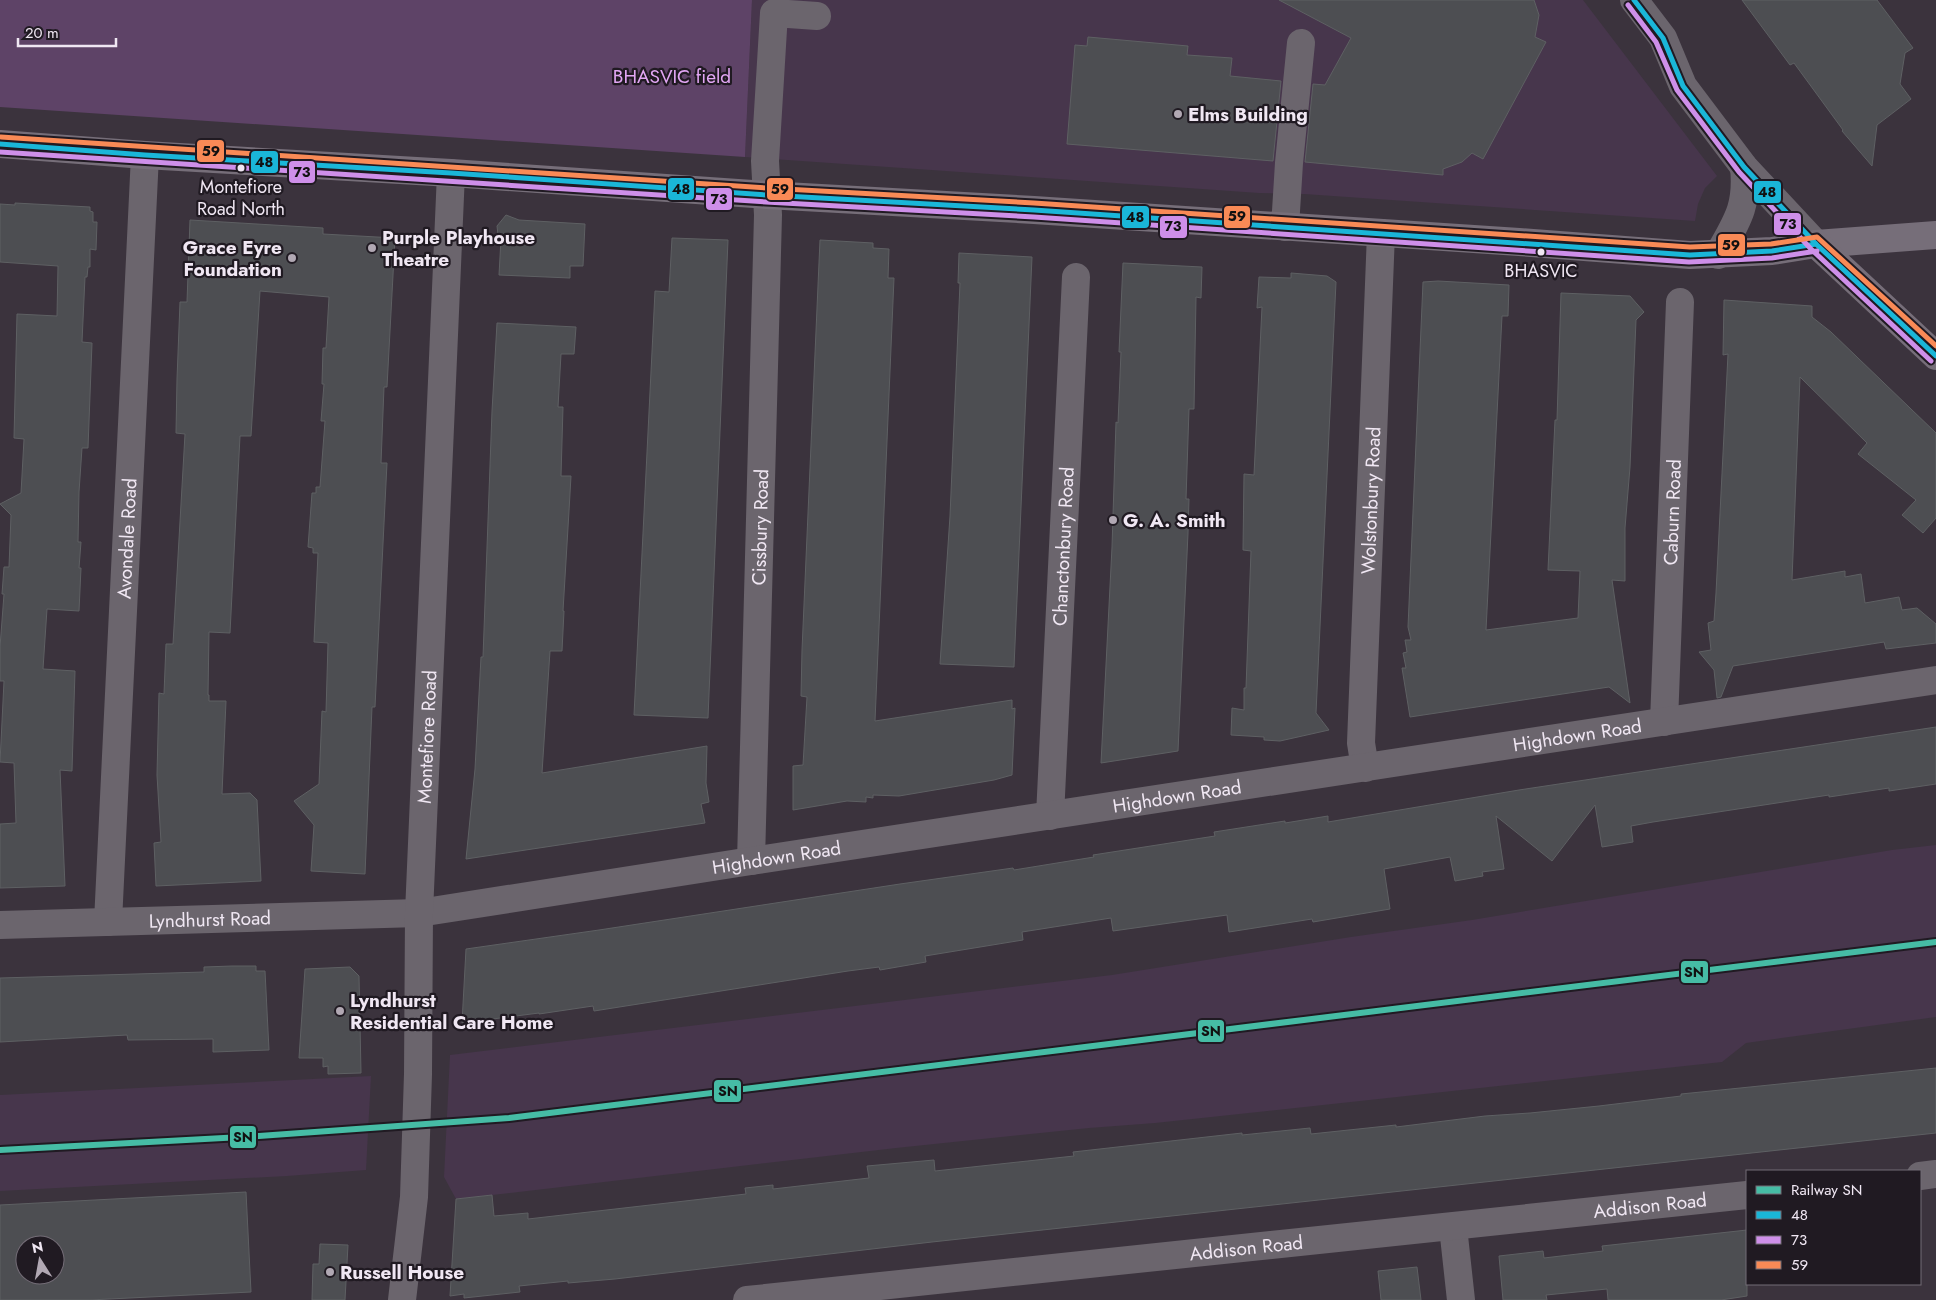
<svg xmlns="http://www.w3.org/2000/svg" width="1936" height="1300" font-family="Jost,sans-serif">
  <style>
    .built { fill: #47364c }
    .green { fill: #5e4367 }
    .building { fill: #4d4e52; stroke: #5e6063; fill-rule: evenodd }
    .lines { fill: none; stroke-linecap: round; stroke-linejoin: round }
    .minor { stroke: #6b656d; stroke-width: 28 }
    .major { stroke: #766e79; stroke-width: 28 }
    .bus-1-casing { stroke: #201a22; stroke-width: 9 }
    .bus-2-casing { stroke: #201a22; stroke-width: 9 }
    .bus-3-casing { stroke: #201a22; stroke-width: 9 }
    .bus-1 { stroke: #1ab6d8; stroke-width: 5 }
    .bus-2 { stroke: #ce8fe9; stroke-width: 5 }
    .bus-3 { stroke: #f98a56; stroke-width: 5 }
    .rail-1-casing { stroke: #201a22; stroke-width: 10 }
    .rail-1 { stroke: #46bca5; stroke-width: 6 }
    .poi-dot { fill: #b1a8b3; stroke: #201a22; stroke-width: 2 }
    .bus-dot { fill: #f0e7f3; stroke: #201a22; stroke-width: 2 }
    .labels { text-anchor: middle; stroke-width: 4.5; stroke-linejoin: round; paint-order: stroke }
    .bus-label { font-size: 18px; fill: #f0e7f3; stroke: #201a22 }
    .park-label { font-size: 19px; fill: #e2a6f4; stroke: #201a22 }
    .poi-label { font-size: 19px; font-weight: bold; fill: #f0e7f3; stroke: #201a22; text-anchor: start }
    .street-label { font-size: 19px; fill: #f0e7f3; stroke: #201a22 }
    .line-badge { stroke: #201a22; stroke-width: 2 }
    .pale-badge-label { font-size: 14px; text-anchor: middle; font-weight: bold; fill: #111 }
  </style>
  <rect width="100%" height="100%" fill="#3b333d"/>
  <g class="built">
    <path d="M 752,0 L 1583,0 L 1717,176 L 1705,188 L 1698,204 L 1695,221 L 1304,194 L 1259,193 L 745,157 Z"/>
    <path d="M 1936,845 L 1936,1017 L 1746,1043 L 1722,1062 L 1155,1123 L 1089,1128 L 896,1148 L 492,1195 L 456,1199 L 444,1177 L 450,1055 L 1112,975 L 1351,937 L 1472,920 L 1892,850 Z"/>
    <path d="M 371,1076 L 366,1170 L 287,1176 L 0,1191 L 0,1095 Z"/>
  </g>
  <path class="green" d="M 0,0 L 752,0 L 745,157 L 0,107 Z"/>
  <g class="building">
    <path d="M 1279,0 L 1534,0 L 1539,15 L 1535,37 L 1546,42 L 1483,159 L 1472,153 L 1462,162 L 1443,169 L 1443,175 L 1305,162 L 1313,84 L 1325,85 L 1351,38 Z"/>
    <path d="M 1742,0 L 1877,0 L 1913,48 L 1905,53 L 1900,84 L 1911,99 L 1877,125 L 1872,166 L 1842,131 L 1843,130 L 1794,63 L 1790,65 Z"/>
    <path d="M 1088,37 L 1188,46 L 1187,55 L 1232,58 L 1230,76 L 1281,81 L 1273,161 L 1067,144 L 1075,45 L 1087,46 Z"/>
    <path d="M 15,203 L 90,207 L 90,211 L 93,212 L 93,222 L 97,222 L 96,250 L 90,249 L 90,267 L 88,267 L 87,277 L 85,277 L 82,342 L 92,343 L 88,448 L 82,448 L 79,492 L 78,542 L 81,542 L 79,568 L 81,568 L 79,611 L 47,609 L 43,669 L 75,671 L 72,771 L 60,770 L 65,886 L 0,888 L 0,824 L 16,823 L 14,763 L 0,762 L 4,681 L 0,681 L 0,647 L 4,594 L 2,594 L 4,567 L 9,567 L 11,515 L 0,504 L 21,493 L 24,439 L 14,438 L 17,314 L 57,316 L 58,266 L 0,262 L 0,204 L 15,205 Z"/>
    <path d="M 506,215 L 519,220 L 585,224 L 583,266 L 570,266 L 570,278 L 499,275 L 501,239 L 498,235 L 497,226 Z"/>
    <path d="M 190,220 L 323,228 L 323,234 L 395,238 L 387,387 L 384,387 L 381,463 L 387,463 L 378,645 L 375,707 L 372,707 L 365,874 L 311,871 L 314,825 L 294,801 L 319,784 L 322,711 L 326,712 L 328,643 L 314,642 L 318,553 L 313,553 L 313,548 L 308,547 L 312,493 L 316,493 L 316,487 L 320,487 L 325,421 L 321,421 L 324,384 L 322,384 L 323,348 L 326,348 L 329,297 L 260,291 L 251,436 L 240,436 L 230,633 L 209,632 L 208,695 L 209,695 L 209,701 L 226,701 L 222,794 L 250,793 L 257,800 L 261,881 L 156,886 L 154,843 L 161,842 L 157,775 L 159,693 L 164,694 L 166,644 L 173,644 L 185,434 L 176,433 L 177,379 L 180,302 L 187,302 Z"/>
    <path d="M 672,238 L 728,240 L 708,718 L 634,715 L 655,291 L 669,292 Z"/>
    <path d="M 820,240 L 873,243 L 873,248 L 889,249 L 888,278 L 894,278 L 875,721 L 1012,700 L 1012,709 L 1015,708 L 1012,775 L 994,780 L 899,796 L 873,795 L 873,798 L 866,797 L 866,802 L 847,801 L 793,810 L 793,766 L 803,765 L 807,697 L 801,696 L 802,650 Z"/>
    <path d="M 959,253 L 1032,257 L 1014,667 L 940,664 L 950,516 L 960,283 L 958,283 Z"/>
    <path d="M 1123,263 L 1202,267 L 1201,298 L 1196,297 L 1194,409 L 1189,409 L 1186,499 L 1189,499 L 1188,533 L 1178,751 L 1101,763 L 1112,547 L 1116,422 L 1118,423 L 1121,352 L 1119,352 Z"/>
    <path d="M 1291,273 L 1327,276 L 1336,282 L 1316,713 L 1329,730 L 1280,741 L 1264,740 L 1264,737 L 1231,735 L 1232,708 L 1244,710 L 1244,688 L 1246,688 L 1251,551 L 1243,550 L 1244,474 L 1254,475 L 1261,327 L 1262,307 L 1257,308 L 1259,277 L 1291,278 Z"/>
    <path d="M 1438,281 L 1509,285 L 1508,316 L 1502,316 L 1486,630 L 1578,618 L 1580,571 L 1548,570 L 1555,420 L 1557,420 L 1561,293 L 1630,296 L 1644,312 L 1636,320 L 1630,467 L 1625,528 L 1625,581 L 1612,580 L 1630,703 L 1609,687 L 1410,717 L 1402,668 L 1406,668 L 1403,653 L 1407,652 L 1405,640 L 1411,640 L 1408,627 L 1423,282 Z"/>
    <path d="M 1724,300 L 1812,306 L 1812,317 L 1831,332 L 1936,433 L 1936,518 L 1923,533 L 1902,515 L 1916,500 L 1858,454 L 1867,443 L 1800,377 L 1792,580 L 1845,571 L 1845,577 L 1861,574 L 1865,603 L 1899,597 L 1902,610 L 1917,608 L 1936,624 L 1936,643 L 1886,649 L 1884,642 L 1733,666 L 1721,697 L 1717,698 L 1714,670 L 1699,652 L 1711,650 L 1708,623 L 1714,621 L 1716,593 L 1728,354 L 1723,355 Z"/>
    <path d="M 497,323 L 576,327 L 574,354 L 561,354 L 558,407 L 563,407 L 561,476 L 571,476 L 569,511 L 563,611 L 564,611 L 562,651 L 550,651 L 542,773 L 707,746 L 706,783 L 709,802 L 701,804 L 705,823 L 466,859 L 475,769 L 481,657 L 483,657 L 492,411 Z"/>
    <path d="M 1936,727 L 1936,784 L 1889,791 L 1889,788 L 1829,797 L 1829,795 L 1653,822 L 1631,826 L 1633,842 L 1602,847 L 1595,805 L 1552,861 L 1496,816 L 1504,869 L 1482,872 L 1483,876 L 1455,881 L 1450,857 L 1384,869 L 1390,909 L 1313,922 L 1312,919 L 1229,932 L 1227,915 L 1113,931 L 1111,918 L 1022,932 L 1023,940 L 925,956 L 926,962 L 880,970 L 879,967 L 848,971 L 594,1011 L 593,1006 L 539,1014 L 539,1013 L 462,1023 L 466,949 L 599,930 L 900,884 L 1013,868 L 1014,870 L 1057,863 L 1094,857 L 1093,855 L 1215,836 L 1214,832 L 1285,821 L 1285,823 L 1328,816 L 1328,822 L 1519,790 Z"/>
    <path d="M 232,966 L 256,966 L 256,971 L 265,971 L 269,1050 L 213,1052 L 213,1039 L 128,1040 L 127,1035 L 0,1042 L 0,978 L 204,972 L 204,967 Z"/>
    <path d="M 350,967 L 359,976 L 361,1073 L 328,1074 L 328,1066 L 323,1067 L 323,1058 L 299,1058 L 305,969 Z"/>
    <path d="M 1936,1068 L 1936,1133 L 932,1242 L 615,1279 L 568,1283 L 568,1281 L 519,1286 L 520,1292 L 464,1298 L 464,1294 L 450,1296 L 456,1199 L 492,1195 L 494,1216 L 528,1213 L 528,1219 L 746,1194 L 745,1188 L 773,1185 L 773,1189 L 869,1178 L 867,1166 L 934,1160 L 935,1171 L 1074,1156 L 1073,1152 L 1242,1133 L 1242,1135 L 1310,1128 L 1311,1134 L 1396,1125 L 1396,1127 L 1485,1116 L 1530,1113 L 1599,1106 L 1681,1096 L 1681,1094 L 1701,1092 Z"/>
    <path d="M 246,1192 L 251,1292 L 89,1300 L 0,1300 L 0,1205 ZM 25,1245 L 55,1245 L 55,1275 L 25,1275 Z"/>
    <path d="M 1747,1230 L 1747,1296 L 1721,1300 L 1608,1300 L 1607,1289 L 1546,1295 L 1547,1300 L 1503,1300 L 1499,1256 L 1543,1251 L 1544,1258 L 1603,1251 L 1602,1246 Z"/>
    <path d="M 320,1244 L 348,1245 L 345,1300 L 312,1300 L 313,1264 L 319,1264 Z"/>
    <path d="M 1417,1267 L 1421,1300 L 1381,1300 L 1378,1271 Z"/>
  </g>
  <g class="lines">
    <g class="minor">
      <path d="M 1634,0 L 1663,38 L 1683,86 L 1744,167 L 1816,244"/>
      <path d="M 1285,227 L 1289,163 L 1301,43"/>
      <path d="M 1718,255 C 1737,221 1748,207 1744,167"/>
      <path id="s1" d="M 1664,722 L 1680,302"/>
      <path id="s2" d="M 1365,768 L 1361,743 L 1381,233"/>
      <path id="s3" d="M 1050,816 L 1076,277"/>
      <path id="s4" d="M 751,861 L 768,215 L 765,161 L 774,13 L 817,16"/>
      <path id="s5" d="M 108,922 L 145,155"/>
      <path id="s6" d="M 0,925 L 419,913 L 751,861 L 1936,680"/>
      <path d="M 1920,1176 L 1936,1174"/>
      <path d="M 1453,1227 L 1461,1300"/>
      <path id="s7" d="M 402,1300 L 414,1197 L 418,1074 L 419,913 L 451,173"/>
      <path id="s8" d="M 747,1300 L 1747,1195"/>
    </g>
    <g class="major">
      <path d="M 0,144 L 145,155 L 451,173 L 767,195 L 1034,210 L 1519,242 L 1690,255 L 1772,251 L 1816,244 L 1936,235"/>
      <path d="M 1816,244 L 1936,356"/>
    </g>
    <g class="bus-1-casing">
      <g id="bus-1">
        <path d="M 1634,0 L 1663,38 L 1683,86 L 1744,167 L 1816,244 L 1936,356"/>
        <path d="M 0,144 L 145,155 L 451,173 L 767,195 L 1034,210 L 1690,255 L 1772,251 L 1816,244"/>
      </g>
    </g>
    <g class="bus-2-casing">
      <g id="bus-2">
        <path d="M 1628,5 L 1656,42 L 1677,90 L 1739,172 L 1811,249 L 1931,361"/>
        <path d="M 0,152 L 766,202 L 1034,217 L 1689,262 L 1772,258 L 1817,251"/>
      </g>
    </g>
    <g class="bus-3-casing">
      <path id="bus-3" d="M 1,137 L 767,188 L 1034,203 L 1690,247 L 1771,244 L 1817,237 L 1936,346"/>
    </g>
    <use href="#bus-1" class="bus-1"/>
    <use href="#bus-2" class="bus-2"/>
    <use href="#bus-3" class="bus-3"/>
    <g class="rail-1-casing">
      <path id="rail-1" d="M 0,1150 L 259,1136 L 509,1118 L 1936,942"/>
    </g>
    <use href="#rail-1" class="rail-1"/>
  </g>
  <g class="poi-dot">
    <circle cx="1178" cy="114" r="5"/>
    <circle cx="372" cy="248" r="5"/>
    <circle cx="292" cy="258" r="5"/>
    <circle cx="1113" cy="520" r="5"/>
    <circle cx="340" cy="1011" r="5"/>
    <circle cx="330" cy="1272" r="5"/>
  </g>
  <g class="bus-dot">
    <circle cx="241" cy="168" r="4.5"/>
    <circle cx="1541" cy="252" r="4.5"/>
  </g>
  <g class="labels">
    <g class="bus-label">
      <text x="241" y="193">Montefiore<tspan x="241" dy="22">Road North</tspan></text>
      <text x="1541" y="277">BHASVIC</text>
    </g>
    <g class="park-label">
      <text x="672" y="83">BHASVIC field</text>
    </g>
    <g class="poi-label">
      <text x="1188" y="121">Elms Building</text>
      <text x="382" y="244">Purple Playhouse<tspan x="382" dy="22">Theatre</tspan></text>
      <text x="282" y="254" text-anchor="end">Grace Eyre<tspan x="282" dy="22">Foundation</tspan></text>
      <text x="1123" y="527">G. A. Smith</text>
      <text x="350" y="1007">Lyndhurst<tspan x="350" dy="22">Residential Care Home</tspan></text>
      <text x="340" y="1279">Russell House</text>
    </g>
    <g class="street-label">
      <text dy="7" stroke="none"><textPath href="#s2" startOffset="268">Wolstonbury Road</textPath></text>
      <text dy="7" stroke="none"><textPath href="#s1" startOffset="210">Caburn Road</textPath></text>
      <text dy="7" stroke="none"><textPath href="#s4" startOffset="334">Cissbury Road</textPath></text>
      <text dy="7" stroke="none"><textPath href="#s5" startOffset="384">Avondale Road</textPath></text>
      <text dy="7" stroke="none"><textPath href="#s3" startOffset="270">Chanctonbury Road</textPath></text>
      <text dy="7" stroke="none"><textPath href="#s6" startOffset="1591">Highdown Road</textPath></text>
      <text dy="7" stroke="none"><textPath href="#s7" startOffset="564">Montefiore Road</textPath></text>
      <text dy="7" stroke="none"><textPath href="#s6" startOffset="1186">Highdown Road</textPath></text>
      <text dy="7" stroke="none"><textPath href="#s6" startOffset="781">Highdown Road</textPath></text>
      <text dy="7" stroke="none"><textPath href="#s6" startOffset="210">Lyndhurst Road</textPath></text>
      <text dy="7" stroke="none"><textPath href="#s8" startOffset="908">Addison Road</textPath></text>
      <text dy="7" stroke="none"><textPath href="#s8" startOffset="502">Addison Road</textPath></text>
    </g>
  </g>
  <g class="line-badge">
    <rect x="196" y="139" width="29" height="24" rx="5" fill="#f98a56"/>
    <rect x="250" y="150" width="29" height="24" rx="5" fill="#1ab6d8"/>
    <rect x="288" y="160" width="28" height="24" rx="5" fill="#ce8fe9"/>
    <rect x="766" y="177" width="28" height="24" rx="5" fill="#f98a56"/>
    <rect x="667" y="177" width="28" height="24" rx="5" fill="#1ab6d8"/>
    <rect x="1753" y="180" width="29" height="24" rx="5" fill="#1ab6d8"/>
    <rect x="705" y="187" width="28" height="24" rx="5" fill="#ce8fe9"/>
    <rect x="1223" y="205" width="28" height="24" rx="5" fill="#f98a56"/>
    <rect x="1121" y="205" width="29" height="24" rx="5" fill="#1ab6d8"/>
    <rect x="1773" y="212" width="29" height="24" rx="5" fill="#ce8fe9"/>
    <rect x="1159" y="215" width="29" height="24" rx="5" fill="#ce8fe9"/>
    <rect x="1717" y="233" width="29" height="24" rx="5" fill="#f98a56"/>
    <rect x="1680" y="960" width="29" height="24" rx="5" fill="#46bca5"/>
    <rect x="1197" y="1019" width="28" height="24" rx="5" fill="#46bca5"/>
    <rect x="713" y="1079" width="29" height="24" rx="5" fill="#46bca5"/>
    <rect x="229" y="1125" width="28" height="24" rx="5" fill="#46bca5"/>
  </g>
  <g class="pale-badge-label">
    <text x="211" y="156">59</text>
    <text x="264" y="167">48</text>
    <text x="302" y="177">73</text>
    <text x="780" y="194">59</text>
    <text x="681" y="194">48</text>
    <text x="1767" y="197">48</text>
    <text x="719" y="204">73</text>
    <text x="1237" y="221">59</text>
    <text x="1135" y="222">48</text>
    <text x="1788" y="229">73</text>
    <text x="1173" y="231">73</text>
    <text x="1731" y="250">59</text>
    <text x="1694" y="977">SN</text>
    <text x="1211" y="1036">SN</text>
    <text x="728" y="1096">SN</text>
    <text x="243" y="1142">SN</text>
  </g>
  <rect x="1746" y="1170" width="175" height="115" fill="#201a22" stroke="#736c76"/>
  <rect x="1756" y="1186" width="25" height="8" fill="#46bca5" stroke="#736c76"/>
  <text x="1791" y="1195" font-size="15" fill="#f0e7f3">Railway SN</text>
  <rect x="1756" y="1211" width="25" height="8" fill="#1ab6d8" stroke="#736c76"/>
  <text x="1791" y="1220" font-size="15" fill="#f0e7f3">48</text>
  <rect x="1756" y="1236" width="25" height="8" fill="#ce8fe9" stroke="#736c76"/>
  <text x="1791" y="1245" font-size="15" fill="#f0e7f3">73</text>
  <rect x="1756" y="1261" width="25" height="8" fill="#f98a56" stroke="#736c76"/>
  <text x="1791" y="1270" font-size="15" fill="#f0e7f3">59</text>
  <g transform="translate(40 1260) rotate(349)"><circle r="24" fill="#201a22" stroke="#736c76"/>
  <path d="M0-4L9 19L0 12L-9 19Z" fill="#b1a8b3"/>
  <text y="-8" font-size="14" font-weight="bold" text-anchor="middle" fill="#f0e7f3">N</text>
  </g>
  <path d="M18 38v8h98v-8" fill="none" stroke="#f0e7f3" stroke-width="2.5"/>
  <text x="25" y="38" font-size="15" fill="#f0e7f3" stroke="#201a22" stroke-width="4" paint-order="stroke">20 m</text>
</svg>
